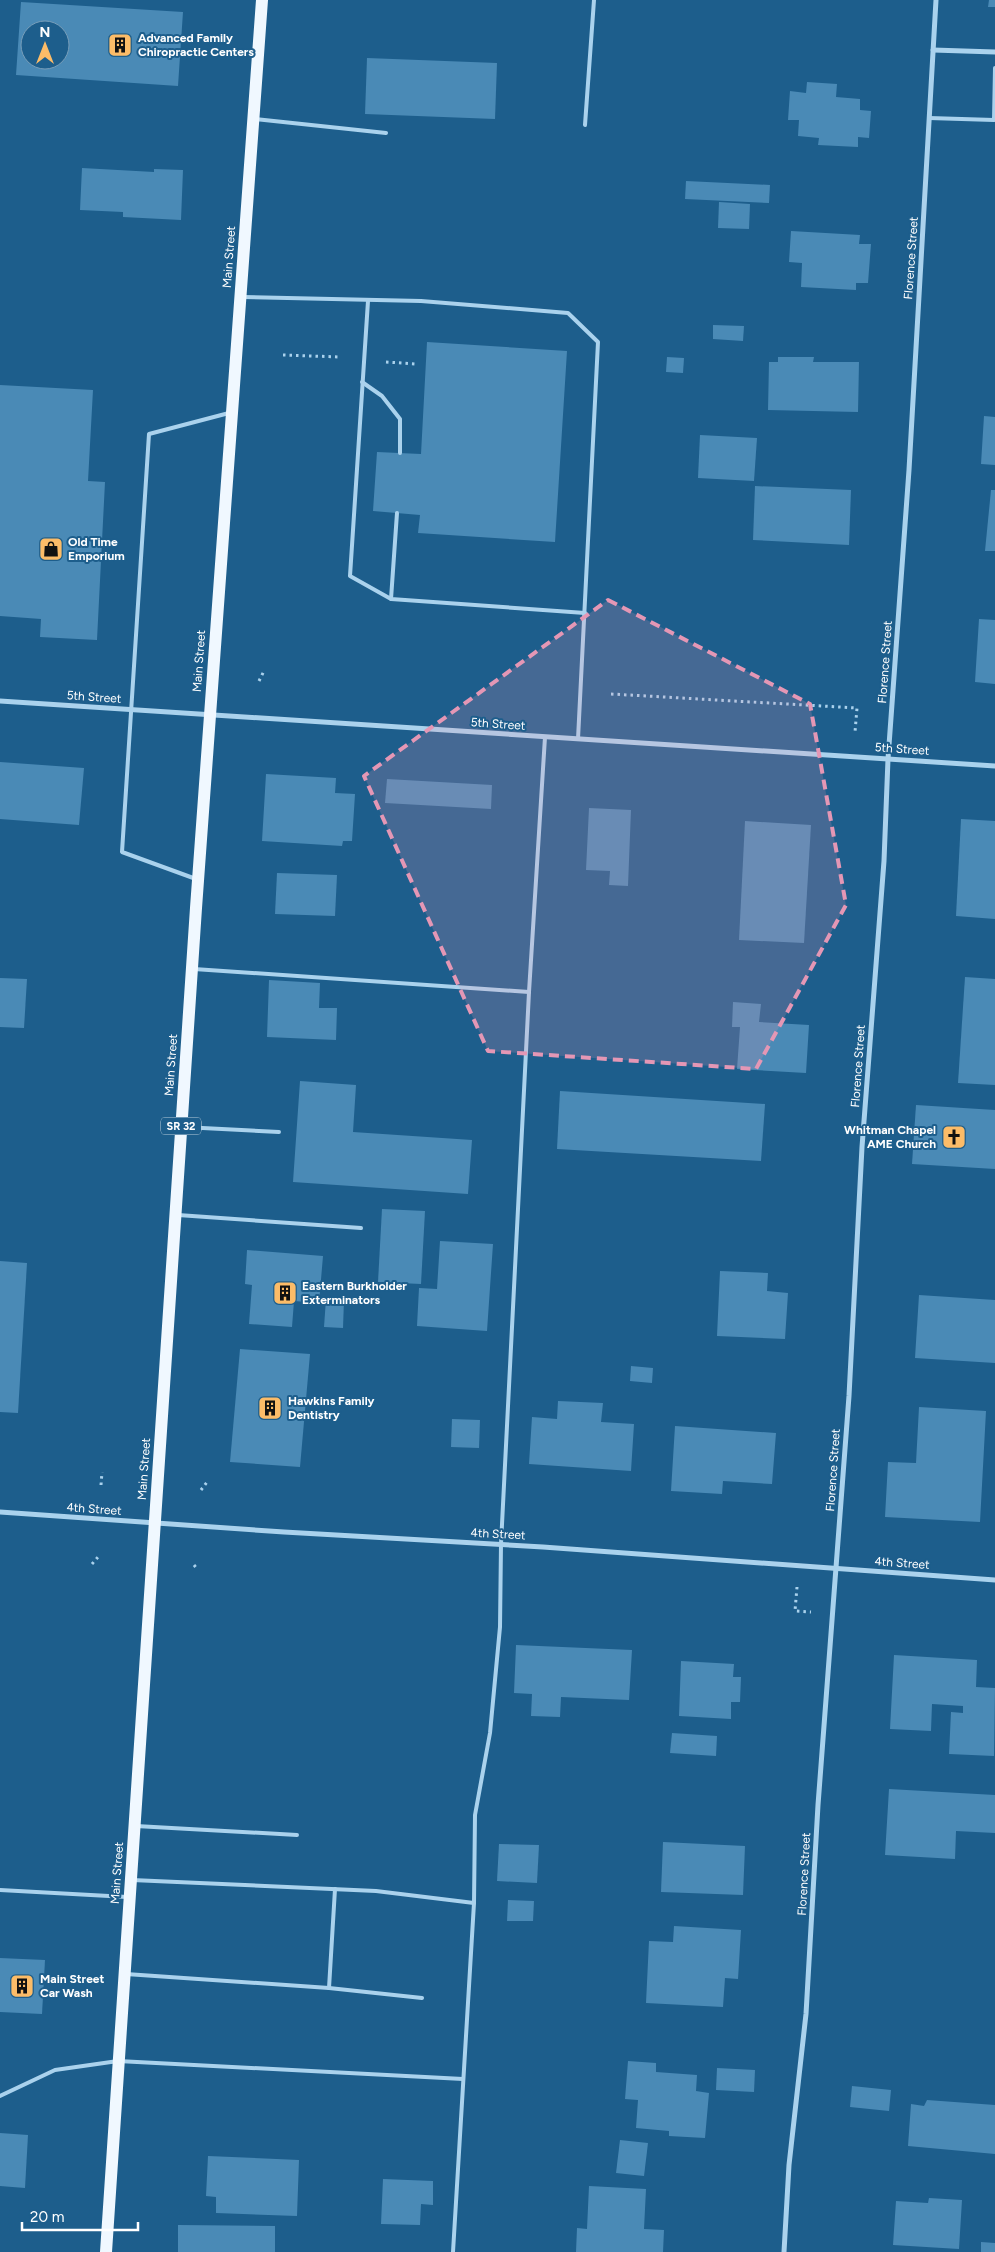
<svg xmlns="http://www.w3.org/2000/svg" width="995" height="2252" font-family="Figtree,sans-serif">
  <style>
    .building { fill: #4a8ab6; fill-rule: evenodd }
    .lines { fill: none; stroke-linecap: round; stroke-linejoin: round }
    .path { stroke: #aad2ed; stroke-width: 3; stroke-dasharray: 2.5 4; stroke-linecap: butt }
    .lane { stroke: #aad2ed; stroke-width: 4 }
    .street { stroke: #aad2ed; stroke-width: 5 }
    .primary { stroke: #f0f8ff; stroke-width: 12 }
    .marked { fill: #e497b5; fill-opacity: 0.2; stroke: #e497b5; stroke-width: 4; stroke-dasharray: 10 6; stroke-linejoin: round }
    .labels { text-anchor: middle; stroke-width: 4; stroke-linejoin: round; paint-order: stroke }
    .shield { fill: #1d5e8c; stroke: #bbcfdc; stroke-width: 1 }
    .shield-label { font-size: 11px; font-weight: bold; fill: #fff }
    .poi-label { font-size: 12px; font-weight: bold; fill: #fff; stroke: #1d5e8c; text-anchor: start }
    .street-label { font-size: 12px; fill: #fff; stroke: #1d5e8c }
  </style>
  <rect width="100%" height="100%" fill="#1d5e8c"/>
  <g class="building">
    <path d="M 989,0 L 995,0 L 995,7 L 988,7 Z"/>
    <path d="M 21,2 L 183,12 L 178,86 L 16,75 ZM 30,30 L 60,30 L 60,60 L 30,60 Z"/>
    <path d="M 367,58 L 497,63 L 495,119 L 365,114 Z"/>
    <path d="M 807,82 L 837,84 L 836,97 L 860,99 L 860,110 L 871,111 L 869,138 L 858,137 L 858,147 L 818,145 L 819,138 L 798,136 L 799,120 L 788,120 L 790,91 L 806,93 Z"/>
    <path d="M 82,168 L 154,172 L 154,169 L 183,170 L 181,220 L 123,217 L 123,212 L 80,210 Z"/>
    <path d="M 686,181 L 770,185 L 769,203 L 685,199 Z"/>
    <path d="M 719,202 L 750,204 L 749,229 L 718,228 Z"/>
    <path d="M 791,231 L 860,235 L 859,244 L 871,244 L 868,283 L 856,283 L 856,290 L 801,287 L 802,263 L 789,262 Z"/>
    <path d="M 713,325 L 744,326 L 743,341 L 713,339 Z"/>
    <path d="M 427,342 L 567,351 L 555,542 L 418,533 L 420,515 L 373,511 L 377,452 L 421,454 Z"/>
    <path d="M 667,357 L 684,358 L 683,373 L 666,372 Z"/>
    <path d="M 778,357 L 814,357 L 813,362 L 859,362 L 858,412 L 768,410 L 769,362 L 778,362 Z"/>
    <path d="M 0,385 L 93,390 L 88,481 L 105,482 L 97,640 L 40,637 L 41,619 L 0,616 Z"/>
    <path d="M 984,416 L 995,417 L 995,465 L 981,464 Z"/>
    <path d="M 700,435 L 757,438 L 754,481 L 698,478 Z"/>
    <path d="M 755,486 L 851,490 L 849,545 L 753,540 Z"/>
    <path d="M 991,490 L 995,490 L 995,551 L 985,551 Z"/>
    <path d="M 979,619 L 995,620 L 995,684 L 975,682 Z"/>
    <path d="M 0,762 L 84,768 L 79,825 L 0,819 Z"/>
    <path d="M 266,774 L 336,778 L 335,793 L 355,794 L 352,841 L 343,841 L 342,846 L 262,841 Z"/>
    <path d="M 387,779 L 492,785 L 491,809 L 385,803 Z"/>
    <path d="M 589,808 L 631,810 L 628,886 L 609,885 L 610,871 L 586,870 Z"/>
    <path d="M 961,819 L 995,821 L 995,919 L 956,916 Z"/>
    <path d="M 745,821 L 811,825 L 804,943 L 739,940 Z"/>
    <path d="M 277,873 L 337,875 L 335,916 L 275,914 Z"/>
    <path d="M 965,977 L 995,979 L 995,1085 L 958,1083 Z"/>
    <path d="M 0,978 L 27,979 L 24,1028 L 0,1027 Z"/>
    <path d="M 269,980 L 320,983 L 319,1008 L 337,1008 L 336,1040 L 267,1037 Z"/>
    <path d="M 733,1002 L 761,1004 L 759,1022 L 809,1025 L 806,1073 L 737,1069 L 740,1027 L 732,1027 Z"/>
    <path d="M 300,1081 L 356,1085 L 353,1132 L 472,1140 L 468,1194 L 293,1182 Z"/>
    <path d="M 560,1091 L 765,1104 L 761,1161 L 557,1149 Z"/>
    <path d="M 916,1105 L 995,1110 L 995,1169 L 912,1164 Z"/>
    <path d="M 382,1209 L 425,1211 L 421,1284 L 378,1282 Z"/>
    <path d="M 440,1241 L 493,1244 L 487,1331 L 417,1326 L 419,1288 L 437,1289 Z"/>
    <path d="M 247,1250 L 323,1256 L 319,1303 L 294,1301 L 292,1327 L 249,1324 L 252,1285 L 245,1284 Z"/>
    <path d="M 0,1261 L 27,1263 L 18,1413 L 0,1412 Z"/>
    <path d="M 720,1271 L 768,1273 L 767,1291 L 788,1293 L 785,1339 L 717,1336 Z"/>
    <path d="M 919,1295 L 995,1300 L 995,1363 L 915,1358 Z"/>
    <path d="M 326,1299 L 344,1300 L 343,1328 L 324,1327 Z"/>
    <path d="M 240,1349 L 310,1354 L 300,1467 L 230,1462 Z"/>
    <path d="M 631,1366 L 653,1368 L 652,1383 L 630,1381 Z"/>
    <path d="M 558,1401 L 603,1403 L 601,1422 L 634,1424 L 631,1471 L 529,1464 L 532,1417 L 557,1419 Z"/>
    <path d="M 919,1407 L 986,1411 L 980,1522 L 885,1517 L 888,1462 L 916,1463 Z"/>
    <path d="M 452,1419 L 480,1420 L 479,1448 L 451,1447 Z"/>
    <path d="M 675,1426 L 776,1433 L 772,1484 L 723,1481 L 722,1494 L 671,1491 Z"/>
    <path d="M 516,1645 L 632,1650 L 629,1700 L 561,1697 L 560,1717 L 531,1716 L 532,1694 L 514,1693 Z"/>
    <path d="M 894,1655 L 977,1660 L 976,1687 L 995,1688 L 994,1756 L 949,1754 L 951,1712 L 963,1713 L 963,1706 L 932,1704 L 931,1731 L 890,1729 Z"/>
    <path d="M 681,1661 L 734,1664 L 733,1677 L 741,1677 L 740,1702 L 731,1702 L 731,1719 L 679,1716 Z"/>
    <path d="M 672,1733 L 717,1736 L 716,1756 L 670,1753 Z"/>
    <path d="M 889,1789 L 995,1795 L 995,1833 L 956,1831 L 955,1859 L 885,1855 Z"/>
    <path d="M 663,1842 L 745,1846 L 743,1895 L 661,1892 Z"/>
    <path d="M 499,1844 L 539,1845 L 537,1883 L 497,1881 Z"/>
    <path d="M 508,1900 L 534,1901 L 533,1921 L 507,1921 Z"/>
    <path d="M 674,1926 L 741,1930 L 738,1979 L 725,1978 L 723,2007 L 646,2003 L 649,1941 L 673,1942 Z"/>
    <path d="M 0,1958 L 45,1960 L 42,2014 L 0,2012 Z"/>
    <path d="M 628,2061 L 656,2063 L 656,2072 L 697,2075 L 696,2091 L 709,2093 L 705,2138 L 669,2136 L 669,2131 L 636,2128 L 638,2100 L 625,2099 Z"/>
    <path d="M 717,2068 L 755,2070 L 754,2092 L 716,2090 Z"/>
    <path d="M 852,2086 L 891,2090 L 889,2111 L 850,2107 Z"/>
    <path d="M 927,2100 L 995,2105 L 995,2154 L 908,2146 L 911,2104 L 924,2106 Z"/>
    <path d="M 0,2133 L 28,2135 L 25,2188 L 0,2186 Z"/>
    <path d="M 620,2140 L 648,2143 L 644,2176 L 616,2173 Z"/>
    <path d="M 208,2156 L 299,2160 L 297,2216 L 216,2213 L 216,2197 L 206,2196 Z"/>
    <path d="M 383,2179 L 433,2181 L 433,2205 L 421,2204 L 420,2225 L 381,2224 Z"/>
    <path d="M 589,2186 L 646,2189 L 644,2229 L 664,2230 L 663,2252 L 576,2252 L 577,2228 L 587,2229 Z"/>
    <path d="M 929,2198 L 962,2200 L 959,2249 L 893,2245 L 896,2201 L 928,2203 Z"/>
    <path d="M 178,2225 L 275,2226 L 275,2252 L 178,2252 Z"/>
    <path d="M 981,2242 L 995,2243 L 995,2252 L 981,2252 Z"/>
  </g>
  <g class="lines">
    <g class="path">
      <path d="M 283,355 L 340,357"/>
      <path d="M 386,362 L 416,364"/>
      <path d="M 259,681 L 264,671"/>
      <path d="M 611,694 L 857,708 L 855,732"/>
      <path d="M 101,1485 L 102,1472"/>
      <path d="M 201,1490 L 207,1482"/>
      <path d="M 92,1564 L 98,1557"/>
      <path d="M 194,1565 L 198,1570"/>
      <path d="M 797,1587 L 795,1611 L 811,1612"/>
    </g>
    <g class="lane">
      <path d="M 929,118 L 994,120 L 995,68"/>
      <path d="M 255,119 L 386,133"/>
      <path d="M 585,125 L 594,0"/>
      <path d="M 242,297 L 421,301 L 568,313 L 598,342 L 578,739"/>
      <path d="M 368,301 L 350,576 L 391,599 L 585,613"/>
      <path d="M 362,382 L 382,396 L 400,419 L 400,453"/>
      <path d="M 391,599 L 397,513"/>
      <path d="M 196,879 L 122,852 L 149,434 L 229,413"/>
      <path d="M 194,969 L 529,992"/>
      <path d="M 183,1127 L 279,1132"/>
      <path d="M 178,1215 L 361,1228"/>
      <path d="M 136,1826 L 297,1835"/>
      <path d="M 132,1880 L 376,1891 L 474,1903"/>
      <path d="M 0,1890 L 127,1897"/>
      <path d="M 126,1974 L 329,1988 L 422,1998"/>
      <path d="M 329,1988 L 335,1889"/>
      <path d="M 0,2096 L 55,2070 L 118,2061 L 463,2079"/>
      <path d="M 453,2252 L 474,1903 L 475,1815 L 490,1733 L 500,1627 L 501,1544 L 529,992 L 545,737"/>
    </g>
    <g class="street">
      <path d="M 933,50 L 995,52"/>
      <path d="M 0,701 L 995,766"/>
      <path d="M 0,1512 L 284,1532 L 543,1547 L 995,1580"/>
      <path d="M 784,2252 L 789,2165 L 806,2014 L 818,1805 L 849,1396 L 862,1147 L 884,861 L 888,759 L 909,470 L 936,0"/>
    </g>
    <path class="primary" d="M 106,2252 L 196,908 L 262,0"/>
  </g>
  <path class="marked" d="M 608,600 L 810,704 L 846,905 L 756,1069 L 488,1051 L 364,776 Z"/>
  <defs>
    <g id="building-square" transform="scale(1.25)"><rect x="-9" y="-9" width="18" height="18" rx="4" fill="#fcbc68" stroke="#1d5e8c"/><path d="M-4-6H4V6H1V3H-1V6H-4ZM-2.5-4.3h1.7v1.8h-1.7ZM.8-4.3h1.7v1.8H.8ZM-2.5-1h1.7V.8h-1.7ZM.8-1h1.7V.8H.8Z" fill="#111"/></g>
    <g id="shop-square" transform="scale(1.25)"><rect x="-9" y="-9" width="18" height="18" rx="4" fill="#fcbc68" stroke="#1d5e8c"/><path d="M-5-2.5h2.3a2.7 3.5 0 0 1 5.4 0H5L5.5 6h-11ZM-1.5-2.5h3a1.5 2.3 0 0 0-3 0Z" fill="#111"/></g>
    <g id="church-square" transform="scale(1.25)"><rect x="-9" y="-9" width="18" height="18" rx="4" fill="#fcbc68" stroke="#1d5e8c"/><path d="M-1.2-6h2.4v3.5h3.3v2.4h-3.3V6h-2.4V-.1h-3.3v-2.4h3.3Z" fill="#111"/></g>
  </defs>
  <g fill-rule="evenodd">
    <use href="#building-square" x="120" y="45"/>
    <use href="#shop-square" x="51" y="549"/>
    <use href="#church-square" x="954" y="1137"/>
    <use href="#building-square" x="285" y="1293"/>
    <use href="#building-square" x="270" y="1408"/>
    <use href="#building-square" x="22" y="1986"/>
  </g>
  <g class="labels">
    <rect class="shield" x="161" y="1117.5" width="40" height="17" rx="4"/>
    <g class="shield-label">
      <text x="181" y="1130">SR 32</text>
    </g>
    <g class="poi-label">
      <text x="138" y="42">Advanced Family<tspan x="138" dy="14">Chiropractic Centers</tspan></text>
      <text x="68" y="546">Old Time<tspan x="68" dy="14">Emporium</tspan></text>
      <text x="936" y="1134" text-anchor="end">Whitman Chapel<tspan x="936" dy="14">AME Church</tspan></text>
      <text x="302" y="1290">Eastern Burkholder<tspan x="302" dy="14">Exterminators</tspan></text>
      <text x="288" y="1405">Hawkins Family<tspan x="288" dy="14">Dentistry</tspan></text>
      <text x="40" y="1983">Main Street<tspan x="40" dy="14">Car Wash</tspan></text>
    </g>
    <g class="street-label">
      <text transform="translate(229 257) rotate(-86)" y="4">Main Street</text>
      <text transform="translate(911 258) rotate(-86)" y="4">Florence Street</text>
      <text transform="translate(199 661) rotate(-86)" y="4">Main Street</text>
      <text transform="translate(885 662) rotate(-86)" y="4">Florence Street</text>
      <text transform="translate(94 697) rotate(4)" y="4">5th Street</text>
      <text transform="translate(498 724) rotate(4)" y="4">5th Street</text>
      <text transform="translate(902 749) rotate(4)" y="4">5th Street</text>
      <text transform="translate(171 1065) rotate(-86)" y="4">Main Street</text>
      <text transform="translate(858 1066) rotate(-86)" y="4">Florence Street</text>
      <text transform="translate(144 1469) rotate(-86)" y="4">Main Street</text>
      <text transform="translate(833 1470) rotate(-86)" y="4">Florence Street</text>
      <text transform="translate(94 1509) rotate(4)" y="4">4th Street</text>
      <text transform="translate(498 1534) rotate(3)" y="4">4th Street</text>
      <text transform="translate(902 1563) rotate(4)" y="4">4th Street</text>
      <text transform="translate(117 1873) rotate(-86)" y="4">Main Street</text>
      <text transform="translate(804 1874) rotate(-87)" y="4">Florence Street</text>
    </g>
  </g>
  <g transform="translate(45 45)"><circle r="24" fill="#1d5e8c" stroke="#779eba"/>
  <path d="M0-4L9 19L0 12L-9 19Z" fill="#fcbc68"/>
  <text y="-8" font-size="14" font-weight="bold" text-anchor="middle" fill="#ffffff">N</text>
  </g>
  <path d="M22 2222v8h116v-8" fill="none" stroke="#ffffff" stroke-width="2.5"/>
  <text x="30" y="2222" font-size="15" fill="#ffffff" stroke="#1d5e8c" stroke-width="4" paint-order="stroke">20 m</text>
</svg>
